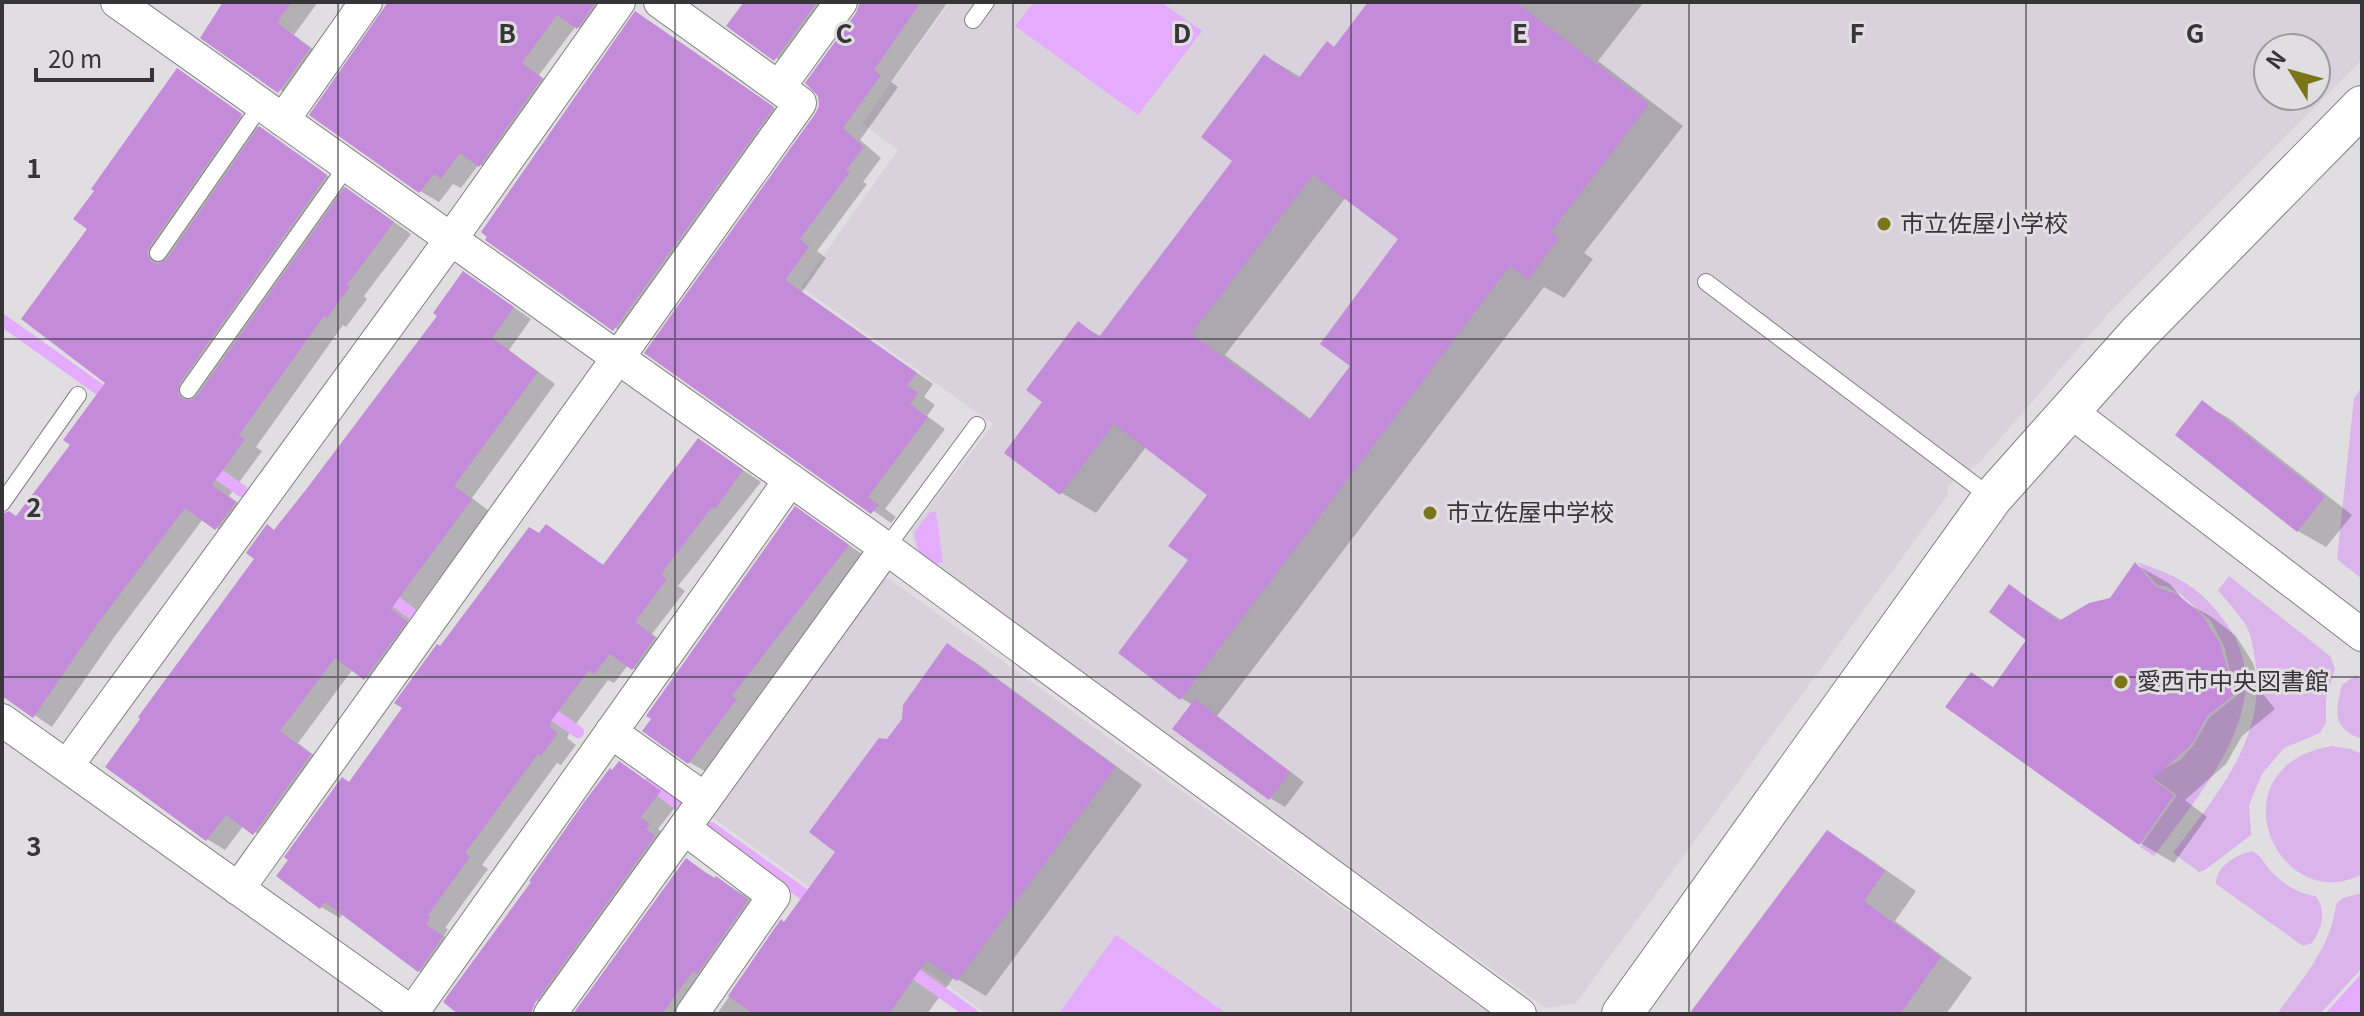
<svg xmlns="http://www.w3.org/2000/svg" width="2364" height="1016" font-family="Georgia,'Noto Sans JP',serif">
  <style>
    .built { fill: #d9d2dc; fill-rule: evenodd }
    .green { fill: #dbb4eb }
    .water { fill: #e5abfc }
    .shadow { fill: #0003; fill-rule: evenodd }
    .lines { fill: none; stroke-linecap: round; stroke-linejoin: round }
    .stream { stroke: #e5abfc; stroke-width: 12 }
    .building { fill: #c48bda; fill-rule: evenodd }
    .service-casing { stroke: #828083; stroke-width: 18 }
    .minor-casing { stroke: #828083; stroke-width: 34 }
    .tertiary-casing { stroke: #828083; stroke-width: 42 }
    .service { stroke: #fff; stroke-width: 16 }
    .minor { stroke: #fff; stroke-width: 32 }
    .tertiary { stroke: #fff; stroke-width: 40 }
    .grid { fill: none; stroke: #363537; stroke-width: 2; stroke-opacity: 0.55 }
    .poi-dot { fill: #7a7519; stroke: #e1dee2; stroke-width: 3 }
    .labels { text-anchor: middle; stroke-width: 6; stroke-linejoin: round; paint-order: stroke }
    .poi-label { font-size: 24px; fill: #363537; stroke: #e1dee2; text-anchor: start }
    .grid-label { font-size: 26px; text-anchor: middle; font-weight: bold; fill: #363537; stroke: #e1dee2; stroke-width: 6; stroke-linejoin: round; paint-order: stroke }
  </style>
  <rect width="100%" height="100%" fill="#e1dee2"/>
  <g class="built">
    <path d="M 950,2 L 2362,2 L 2362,60 L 2109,313 L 1980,462 L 1947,487 L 1948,495 L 1576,1003 L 1546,1008 L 917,558 L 911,531 L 993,424 L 801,287 L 898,150 L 862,123 ZM 2268,48 L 2316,48 L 2316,96 L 2268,96 Z"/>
    <path d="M 888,578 L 1490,1014 L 987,1014 L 706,813 L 879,579 Z"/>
  </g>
  <g class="green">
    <path d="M 2362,387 L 2362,579 L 2337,559 L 2354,398 Z"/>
    <path d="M 2137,562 C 2180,577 2199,586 2226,623 C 2284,703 2199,794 2154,856 L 2140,847 L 2177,795 L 2150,776 L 2179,761 L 2193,746 L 2209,718 L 2245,689 L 2230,670 L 2224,646 L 2211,621 L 2180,594 L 2165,586 L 2157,585 Z"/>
    <path d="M 2229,576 L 2330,656 L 2335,668 L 2326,699 L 2326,723 L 2320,733 L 2284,748 L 2262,774 L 2249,805 L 2251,835 L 2205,870 L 2199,872 L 2173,853 C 2216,795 2268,738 2255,660 C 2253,648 2252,635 2245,624 C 2237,612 2227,601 2218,590 Z"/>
    <path d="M 2356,675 L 2362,681 L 2362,739 C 2332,729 2335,711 2342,685 Z"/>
    <path d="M 2331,746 L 2351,749 L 2362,754 L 2362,874 C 2279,919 2210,768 2331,746 Z"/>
    <path d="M 2252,851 C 2261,855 2263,862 2270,870 C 2281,883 2299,894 2316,896 C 2327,912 2322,928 2312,943 L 2303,946 L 2216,884 C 2216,866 2236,855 2252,851 Z"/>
    <path d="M 2362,893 L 2362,968 L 2320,1014 L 2277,1014 C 2302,979 2331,948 2336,904 L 2343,898 Z"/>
  </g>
  <g class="water">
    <path d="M 1034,2 L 1161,2 L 1202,31 L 1138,115 L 1015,26 Z"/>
    <path d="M 930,512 L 936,512 L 943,562 L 932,565 L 919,552 L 914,533 Z"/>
    <path d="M 1116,935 L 1227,1014 L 1063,1014 L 1060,1012 Z"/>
    <path d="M 2362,973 L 2361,1014 L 2325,1014 Z"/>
  </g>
  <g class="shadow">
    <path d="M 226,2 L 318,2 L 294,35 L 328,60 L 298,102 L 203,37 Z"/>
    <path d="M 390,2 L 618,2 L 596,38 L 576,26 L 539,75 L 559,90 L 499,176 L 479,164 L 461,188 L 453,184 L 439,202 L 420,191 Z"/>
    <path d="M 746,2 L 843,2 L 794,70 L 729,26 Z"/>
    <path d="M 861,2 L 948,2 L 891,82 L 898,87 L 860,140 L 881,158 L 863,182 L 867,184 L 817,251 L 826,258 L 802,292 L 933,384 L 924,397 L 935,405 L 927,416 L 945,429 L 885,509 L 896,517 L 891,523 L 647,353 L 821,106 Z"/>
    <path d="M 1371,2 L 1644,2 L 1598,61 L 1683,126 L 1584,253 L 1593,259 L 1564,298 L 1544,287 L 1217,716 L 1304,782 L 1285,807 L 1270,798 L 1193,705 L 1181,698 L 1191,560 L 1210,494 L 1146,447 L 1096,513 L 1062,493 L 1007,452 L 1045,402 L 1078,324 L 1102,337 L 1235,160 L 1265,56 L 1302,78 L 1335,49 ZM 1346,197 L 1401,239 L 1352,366 L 1312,420 L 1225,355 Z"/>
    <path d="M 691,50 L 791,120 L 633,340 L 488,239 Z"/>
    <path d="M 178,71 L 411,234 L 364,296 L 367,299 L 346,327 L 343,325 L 256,447 L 262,451 L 229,496 L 253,514 L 234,539 L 203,519 L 115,636 L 52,727 L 2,693 L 2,533 L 17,519 L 73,445 L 108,383 L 90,229 Z"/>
    <path d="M 463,273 L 531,319 L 509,350 L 555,384 L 472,498 L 489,511 L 408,621 L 424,633 L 383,689 L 353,669 L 298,743 L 328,766 L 273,844 L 244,825 L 225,850 L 207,839 L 276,532 L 440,315 Z"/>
    <path d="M 2203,403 L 2230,419 L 2352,515 L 2326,547 L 2298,531 L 2178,435 Z"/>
    <path d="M 699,441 L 761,482 L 678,586 L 685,591 L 652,634 L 673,649 L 651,679 L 628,665 L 614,683 L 608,680 L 570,732 L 567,738 L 576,745 L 561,765 L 557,763 L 482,865 L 488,869 L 445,928 L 448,929 L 444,936 L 461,948 L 437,981 L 419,971 L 343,913 L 340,918 L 321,907 L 350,784 L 405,708 L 441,648 L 547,526 L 605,566 Z"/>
    <path d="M 814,520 L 866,557 L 750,708 L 754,711 L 708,773 L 689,762 Z"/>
    <path d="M 2135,564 L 2170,584 L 2185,602 L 2212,617 L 2236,636 L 2253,663 L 2262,693 L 2275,709 L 2242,736 L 2226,764 L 2185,800 L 2207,817 L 2174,863 L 2140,843 L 1995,688 L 2029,640 L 2010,587 L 2063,621 L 2111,600 Z"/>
    <path d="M 948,646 L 975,662 L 1142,785 L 986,996 L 954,977 L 927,1014 L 717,1014 L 781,922 L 785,924 L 838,852 L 888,741 L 904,720 Z"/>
    <path d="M 620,764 L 678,803 L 658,829 L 667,836 L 555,1011 L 534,999 L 523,1014 L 462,1014 Z"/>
    <path d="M 1828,833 L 1860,852 L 1916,891 L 1895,921 L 1972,978 L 1946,1014 L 1692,1014 Z"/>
    <path d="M 686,861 L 745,895 L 774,917 L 707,1014 L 576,1014 Z"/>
  </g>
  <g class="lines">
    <g class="stream">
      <path d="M 2,320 L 113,399"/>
      <path d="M 207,466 L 242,491"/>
      <path d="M 384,593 L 410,612"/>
      <path d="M 544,708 L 578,732"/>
      <path d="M 650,783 L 677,803"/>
      <path d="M 711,828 L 816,903"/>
      <path d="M 906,967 L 972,1014"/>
    </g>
  </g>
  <g class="building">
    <path d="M 223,2 L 292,2 L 277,22 L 310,48 L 278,93 L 200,38 Z"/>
    <path d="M 388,2 L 596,2 L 577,29 L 557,15 L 522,63 L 542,78 L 479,167 L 460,153 L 441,179 L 434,174 L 419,193 L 309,115 Z"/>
    <path d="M 744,2 L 817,2 L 774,61 L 726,26 Z"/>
    <path d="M 860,2 L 921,2 L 874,70 L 881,75 L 843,128 L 864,147 L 846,170 L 850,172 L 800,239 L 809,247 L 785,280 L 917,373 L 907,385 L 918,393 L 910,404 L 928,417 L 868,497 L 879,505 L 871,514 L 644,353 L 815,114 L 819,106 L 818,96 L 805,83 L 856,13 Z"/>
    <path d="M 1368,2 L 1516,2 L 1649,104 L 1551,232 L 1559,238 L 1528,280 L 1510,266 L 1180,700 L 1118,653 L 1188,560 L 1168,546 L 1207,495 L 1114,424 L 1060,495 L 1004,453 L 1042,402 L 1026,390 L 1078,321 L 1099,337 L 1232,161 L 1201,137 L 1264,54 L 1298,79 L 1327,41 L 1334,47 ZM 1313,175 L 1398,239 L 1320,344 L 1350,366 L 1309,420 L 1191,334 Z"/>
    <path d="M 635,11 L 774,107 L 613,331 L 485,240 L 487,237 L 481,232 Z"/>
    <path d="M 177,68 L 242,114 L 149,247 L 147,253 L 151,262 L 158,264 L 167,259 L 259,126 L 327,175 L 179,384 L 178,394 L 182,399 L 192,400 L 197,396 L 345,187 L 394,222 L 347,285 L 350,287 L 327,318 L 324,316 L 239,435 L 245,439 L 212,485 L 236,502 L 215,530 L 185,508 L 96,626 L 33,718 L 2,696 L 2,514 L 9,511 L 16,516 L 70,445 L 63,440 L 105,383 L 21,319 L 87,229 L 73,219 L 94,191 L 91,189 Z"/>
    <path d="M 463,271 L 514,307 L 492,338 L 538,372 L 454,486 L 472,499 L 391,609 L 407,621 L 364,680 L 335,658 L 280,731 L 311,754 L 253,835 L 226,815 L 206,841 L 105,767 L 140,719 L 138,717 L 254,559 L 246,553 L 267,524 L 274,530 L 308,487 L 437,316 L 433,313 Z"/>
    <path d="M 2202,400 L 2325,497 L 2297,532 L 2175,435 Z"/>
    <path d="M 698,438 L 743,470 L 715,509 L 712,507 L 661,574 L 667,579 L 635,622 L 655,637 L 632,670 L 610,654 L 594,674 L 589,670 L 551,721 L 549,726 L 558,733 L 541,756 L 538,754 L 465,853 L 470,857 L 428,915 L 431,917 L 426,924 L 443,936 L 418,972 L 325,902 L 320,909 L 276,876 L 288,860 L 284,857 L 342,777 L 349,782 L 402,708 L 394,703 L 437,644 L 440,646 L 529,527 L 539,533 L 546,524 L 603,565 Z"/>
    <path d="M 795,506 L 849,545 L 732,696 L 737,699 L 688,764 L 642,731 L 651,719 L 646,716 Z"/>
    <path d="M 2135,562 L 2156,587 L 2177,594 L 2201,614 L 2219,642 L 2228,671 L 2242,688 L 2207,716 L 2191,745 L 2152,779 L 2174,795 L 2139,845 L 1945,707 L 1971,672 L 1993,687 L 2026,640 L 1989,612 L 2009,584 L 2059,621 L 2089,603 L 2110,598 Z"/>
    <path d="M 947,643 L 1116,767 L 957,981 L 927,960 L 889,1014 L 753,1014 L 728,996 L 781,919 L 784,922 L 835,852 L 809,832 L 879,738 L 887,739 L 902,719 L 903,705 Z"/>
    <path d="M 1195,699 L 1290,772 L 1269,800 L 1172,729 Z"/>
    <path d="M 619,761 L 661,791 L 641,817 L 650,824 L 646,829 L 655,836 L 535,1003 L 531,1014 L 458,1014 L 443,1002 L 531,882 L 529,881 L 585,801 L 610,768 L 612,770 Z"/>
    <path d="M 1827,830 L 1885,871 L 1864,901 L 1941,957 L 1900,1014 L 1689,1014 Z"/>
    <path d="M 686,858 L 714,879 L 716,876 L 748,900 L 697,974 L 693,971 L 662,1014 L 573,1014 Z"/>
  </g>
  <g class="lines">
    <g class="service-casing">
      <g id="service">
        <path d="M 973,20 L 986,2"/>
        <path d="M 158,253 L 261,105"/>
        <path d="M 1706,282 L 1992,498"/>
        <path d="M 188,390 L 347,166"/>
        <path d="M 2,503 L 78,395"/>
        <path d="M 886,548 L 977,425"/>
      </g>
    </g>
    <g class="minor-casing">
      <g id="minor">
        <path d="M 117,2 L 886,548 L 1520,1014"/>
        <path d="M 779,87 L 841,2"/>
        <path d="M 283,120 L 366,2"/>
        <path d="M 2070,411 L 2362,635"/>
        <path d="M 2,720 L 414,1014"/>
        <path d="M 611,732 L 705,799"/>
        <path d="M 67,766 L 451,239 L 619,2"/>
        <path d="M 684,828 L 774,896 L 692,1014"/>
        <path d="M 238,889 L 800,103 L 660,2"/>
        <path d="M 412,1013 L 790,480"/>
        <path d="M 550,1014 L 886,548"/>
      </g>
    </g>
    <g class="tertiary-casing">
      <path id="tertiary" d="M 1622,1014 L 1992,498 L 2139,333 L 2362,106"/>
    </g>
    <use href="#service" class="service"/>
    <use href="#minor" class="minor"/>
    <use href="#tertiary" class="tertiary"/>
  </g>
  <path class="grid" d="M 338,2 L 338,1014M 675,2 L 675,1014M 1013,2 L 1013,1014M 1351,2 L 1351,1014M 1689,2 L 1689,1014M 2026,2 L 2026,1014M 2,339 L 2362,339M 2,677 L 2362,677"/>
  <g class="poi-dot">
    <circle cx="1884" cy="224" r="8"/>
    <circle cx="1430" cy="513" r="8"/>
    <circle cx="2121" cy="682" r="8"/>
  </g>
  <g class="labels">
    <g class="poi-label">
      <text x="1900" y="232">市立佐屋小学校</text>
      <text x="1446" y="521">市立佐屋中学校</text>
      <text x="2137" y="690">愛西市中央図書館</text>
    </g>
  </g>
  <g class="grid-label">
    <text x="507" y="43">B</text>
    <text x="844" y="43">C</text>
    <text x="1182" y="43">D</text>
    <text x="1520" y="43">E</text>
    <text x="1857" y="43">F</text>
    <text x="2195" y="43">G</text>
    <text x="34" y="178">1</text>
    <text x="34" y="517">2</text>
    <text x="34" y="856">3</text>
  </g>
  <rect width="2364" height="1016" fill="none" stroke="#363537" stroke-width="8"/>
  <g transform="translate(2292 72) rotate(307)"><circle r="38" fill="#e1dee2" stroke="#9d9a9e" stroke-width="2"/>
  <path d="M0-6L14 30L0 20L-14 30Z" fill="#7a7519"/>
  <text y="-12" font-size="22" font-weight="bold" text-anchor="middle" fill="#363537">N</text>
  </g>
  <path d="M36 68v12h116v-12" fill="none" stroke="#363537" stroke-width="4"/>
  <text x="48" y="68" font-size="24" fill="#363537" stroke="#e1dee2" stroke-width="6" paint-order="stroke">20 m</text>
</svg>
